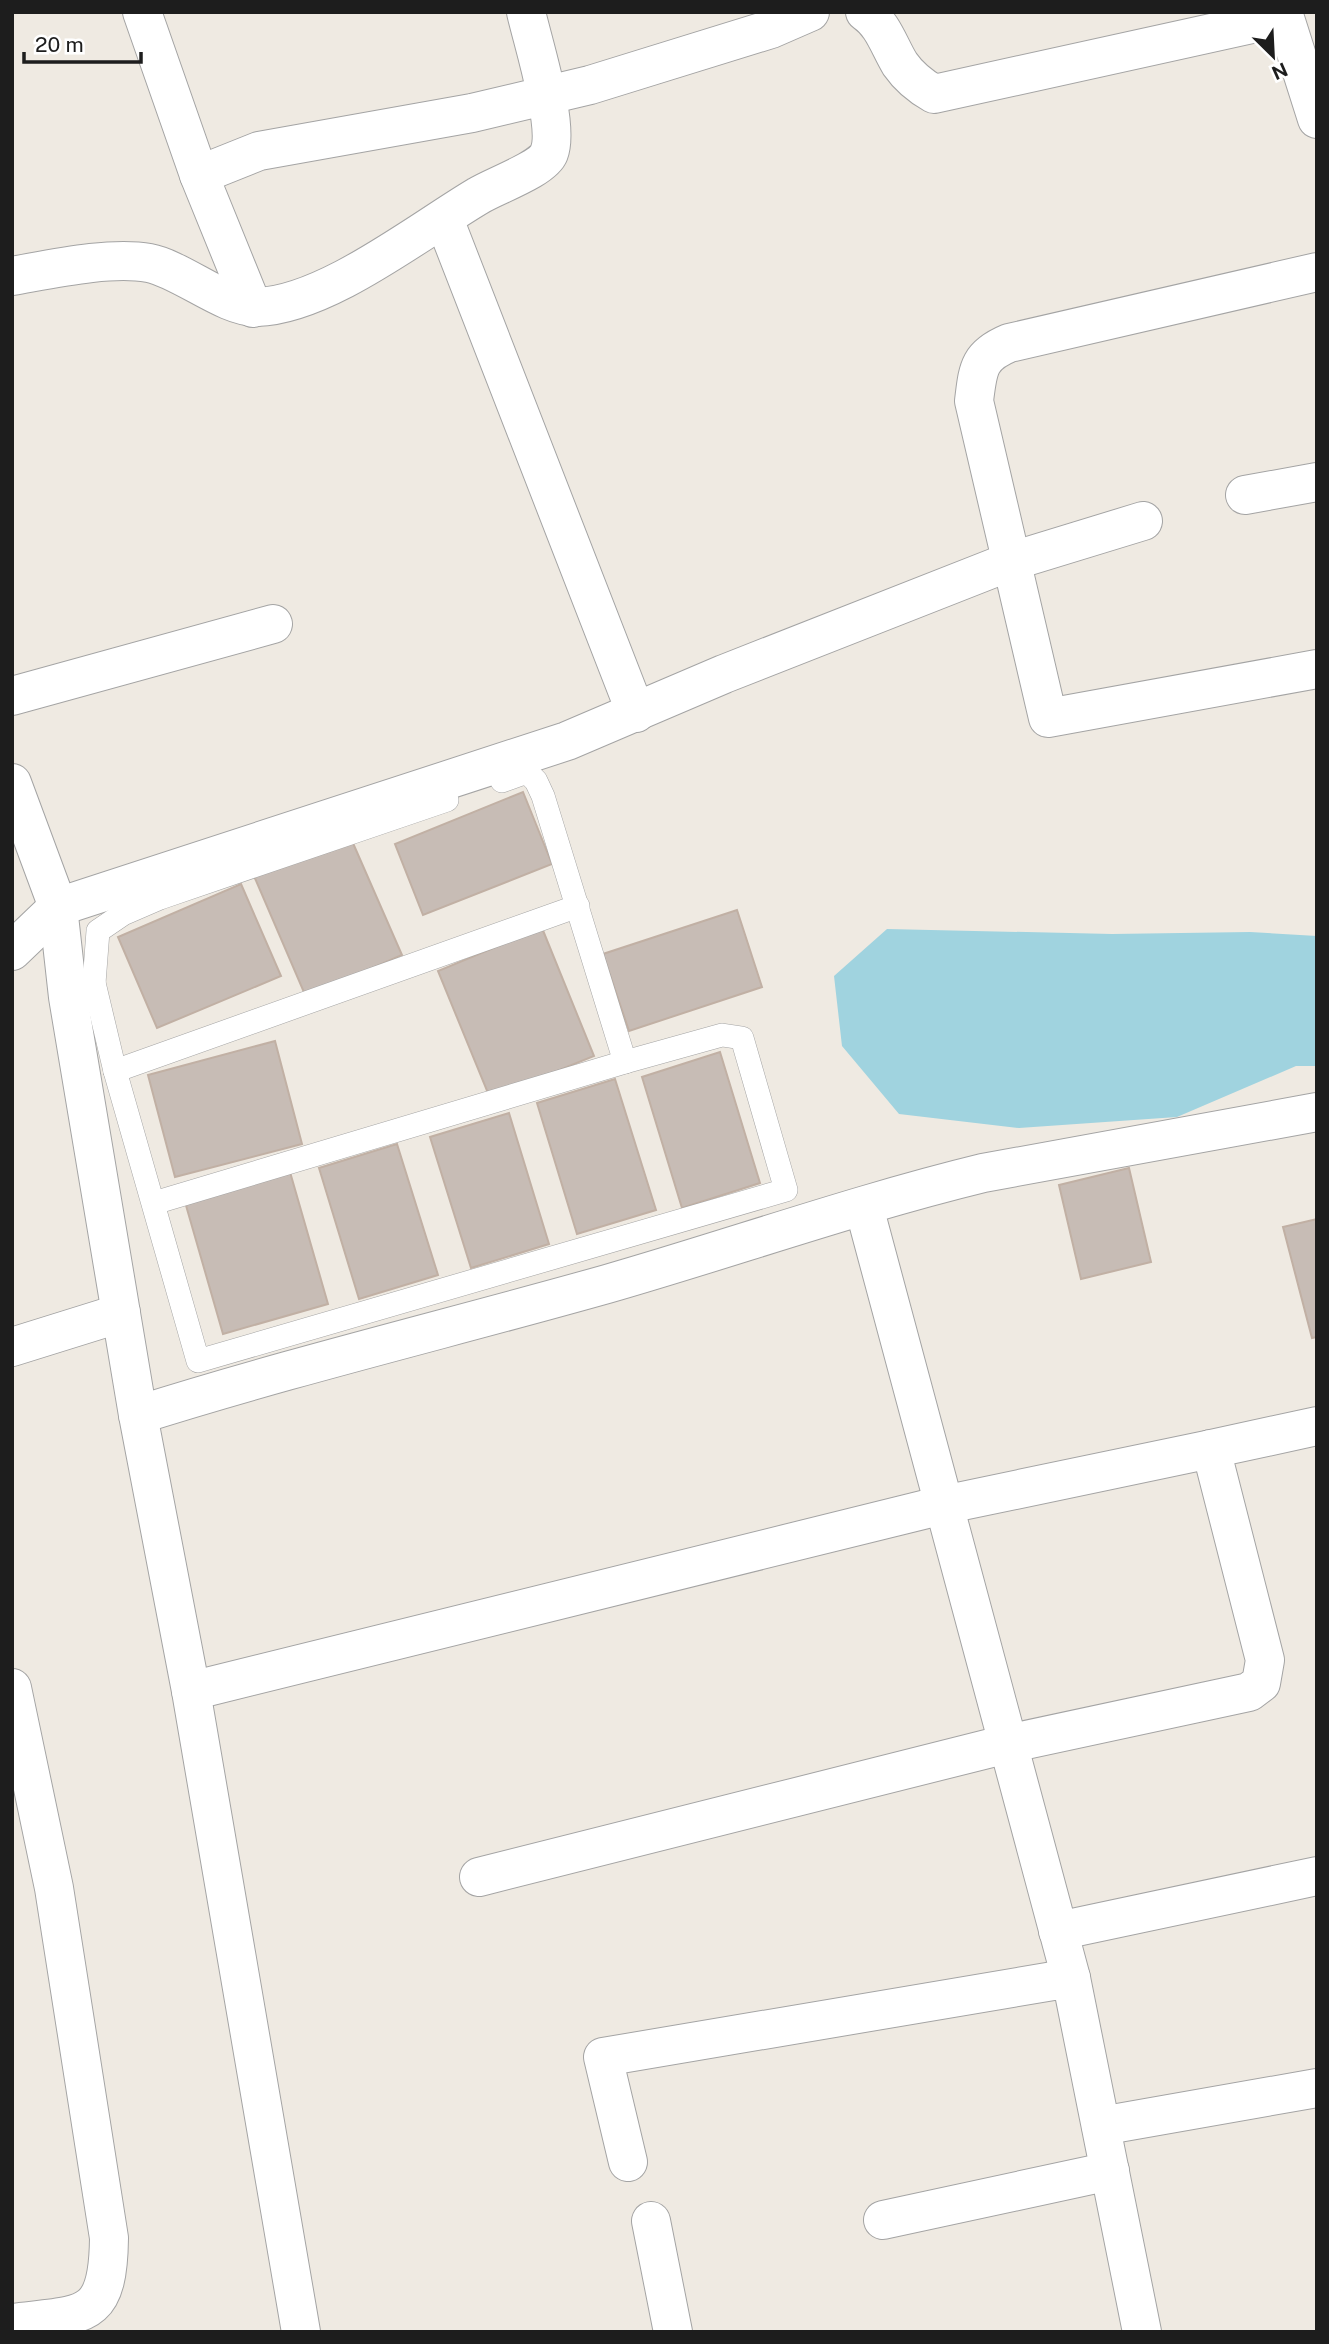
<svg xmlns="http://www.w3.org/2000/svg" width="1329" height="2344" font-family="'Public Sans',sans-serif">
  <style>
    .water { fill: #a0d3df }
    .building { fill: #c7bcb5; stroke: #c1b0a4; stroke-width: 2 }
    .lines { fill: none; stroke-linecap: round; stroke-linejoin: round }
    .lane-casing { stroke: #a4a4a4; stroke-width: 24 }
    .street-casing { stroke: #a4a4a4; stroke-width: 40 }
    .lane { stroke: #fff; stroke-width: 23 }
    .street { stroke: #fff; stroke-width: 38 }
  </style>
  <rect width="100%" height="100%" fill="#efeae2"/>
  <path class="water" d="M 887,929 L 1112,934 L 1250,932 L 1317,936 L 1317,1066 L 1296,1066 L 1177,1117 L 1019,1128 L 899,1114 L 842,1046 L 834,976 Z"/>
  <g class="building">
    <path d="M 523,792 L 552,864 L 423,915 L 395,844 Z"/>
    <path d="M 349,834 L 402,955 L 306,997 L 254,876 Z"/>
    <path d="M 241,884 L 281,976 L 157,1028 L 118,937 Z"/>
    <path d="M 737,910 L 762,987 L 629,1031 L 603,954 Z"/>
    <path d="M 542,928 L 594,1056 L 490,1098 L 438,971 Z"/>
    <path d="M 275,1041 L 302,1144 L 175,1177 L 148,1075 Z"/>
    <path d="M 720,1052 L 760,1183 L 682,1208 L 642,1077 Z"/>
    <path d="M 615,1079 L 656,1210 L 577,1234 L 537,1103 Z"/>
    <path d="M 509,1113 L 549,1244 L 471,1268 L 430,1137 Z"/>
    <path d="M 397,1144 L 438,1275 L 359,1299 L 319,1168 Z"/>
    <path d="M 1129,1168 L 1151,1262 L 1081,1279 L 1059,1185 Z"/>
    <path d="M 290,1172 L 328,1304 L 223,1334 L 185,1202 Z"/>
    <path d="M 1317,1219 L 1317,1337 L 1312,1338 L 1283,1227 Z"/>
  </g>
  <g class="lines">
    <g class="lane-casing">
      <g id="lane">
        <path d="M 94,983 L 115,1071 L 198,1361 L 786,1190 L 742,1038 L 722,1035 L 625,1062 L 543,796 L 536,781 L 527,772 L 502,781"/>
        <path d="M 68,997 L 94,983 L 98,931 L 123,914 L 160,898 L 447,800"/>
        <path d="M 115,1071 L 578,906"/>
        <path d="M 154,1203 L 625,1062"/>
      </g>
    </g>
    <g class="street-casing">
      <g id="street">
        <path d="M 142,12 L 199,175 L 253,308"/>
        <path d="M 865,12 C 883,24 889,46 900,64 C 909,77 920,86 934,94 L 1284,17"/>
        <path d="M 1283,12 L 1317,119"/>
        <path d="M 199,175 L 259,151 L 472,113 L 590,85 L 771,29 L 810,12"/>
        <path d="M 444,219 L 636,713"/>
        <path d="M 1317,272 L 1009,343 C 978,356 978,369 974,401 L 1048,718 L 1317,669"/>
        <path d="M 12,276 C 52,269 110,256 149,263 C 181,269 226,308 257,307 C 326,305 419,231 478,196 C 494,186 543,169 549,153 C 560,126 533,43 526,12"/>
        <path d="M 1245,495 L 1317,482"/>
        <path d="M 12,696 L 273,624"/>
        <path d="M 12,783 L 58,907 L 68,997 L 138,1415 L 191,1691 L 301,2332"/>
        <path d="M 12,951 L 58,907 L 567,741 L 724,674 L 1009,562 L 1143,521"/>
        <path d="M 864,1207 L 1071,1978"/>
        <path d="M 12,1347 L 121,1313"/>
        <path d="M 138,1415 C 293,1366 451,1328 607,1284 C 732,1248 856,1204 983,1173 L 1317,1112"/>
        <path d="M 12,1688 L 54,1888 L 109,2238 C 108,2321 85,2314 12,2323"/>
        <path d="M 191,1691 L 943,1505 L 1211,1449"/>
        <path d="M 479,1877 L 1007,1744 L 1249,1692 L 1261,1683 L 1265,1660 L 1211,1449 L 1317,1426"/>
        <path d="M 1058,1931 L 1317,1876"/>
        <path d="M 1101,2126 L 1317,2088"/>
        <path d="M 628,2162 L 603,2057 L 1071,1978 L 1142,2332"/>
        <path d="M 883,2220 L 1110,2171"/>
        <path d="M 651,2221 L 673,2332"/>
      </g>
    </g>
    <use href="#lane" class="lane"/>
    <use href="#street" class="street"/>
  </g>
  <rect width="1329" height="2344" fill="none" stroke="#1d1d1d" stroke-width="28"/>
  <g transform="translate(1273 56) rotate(156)" stroke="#ffffff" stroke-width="5" paint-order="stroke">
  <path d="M0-5L12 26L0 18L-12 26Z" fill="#1d1d1d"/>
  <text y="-10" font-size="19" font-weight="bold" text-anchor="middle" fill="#1d1d1d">N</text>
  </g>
  <path d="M24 52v10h117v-10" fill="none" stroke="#1d1d1d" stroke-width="3.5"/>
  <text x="35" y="52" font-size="21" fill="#1d1d1d" stroke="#ffffff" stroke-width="5" paint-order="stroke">20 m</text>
</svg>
